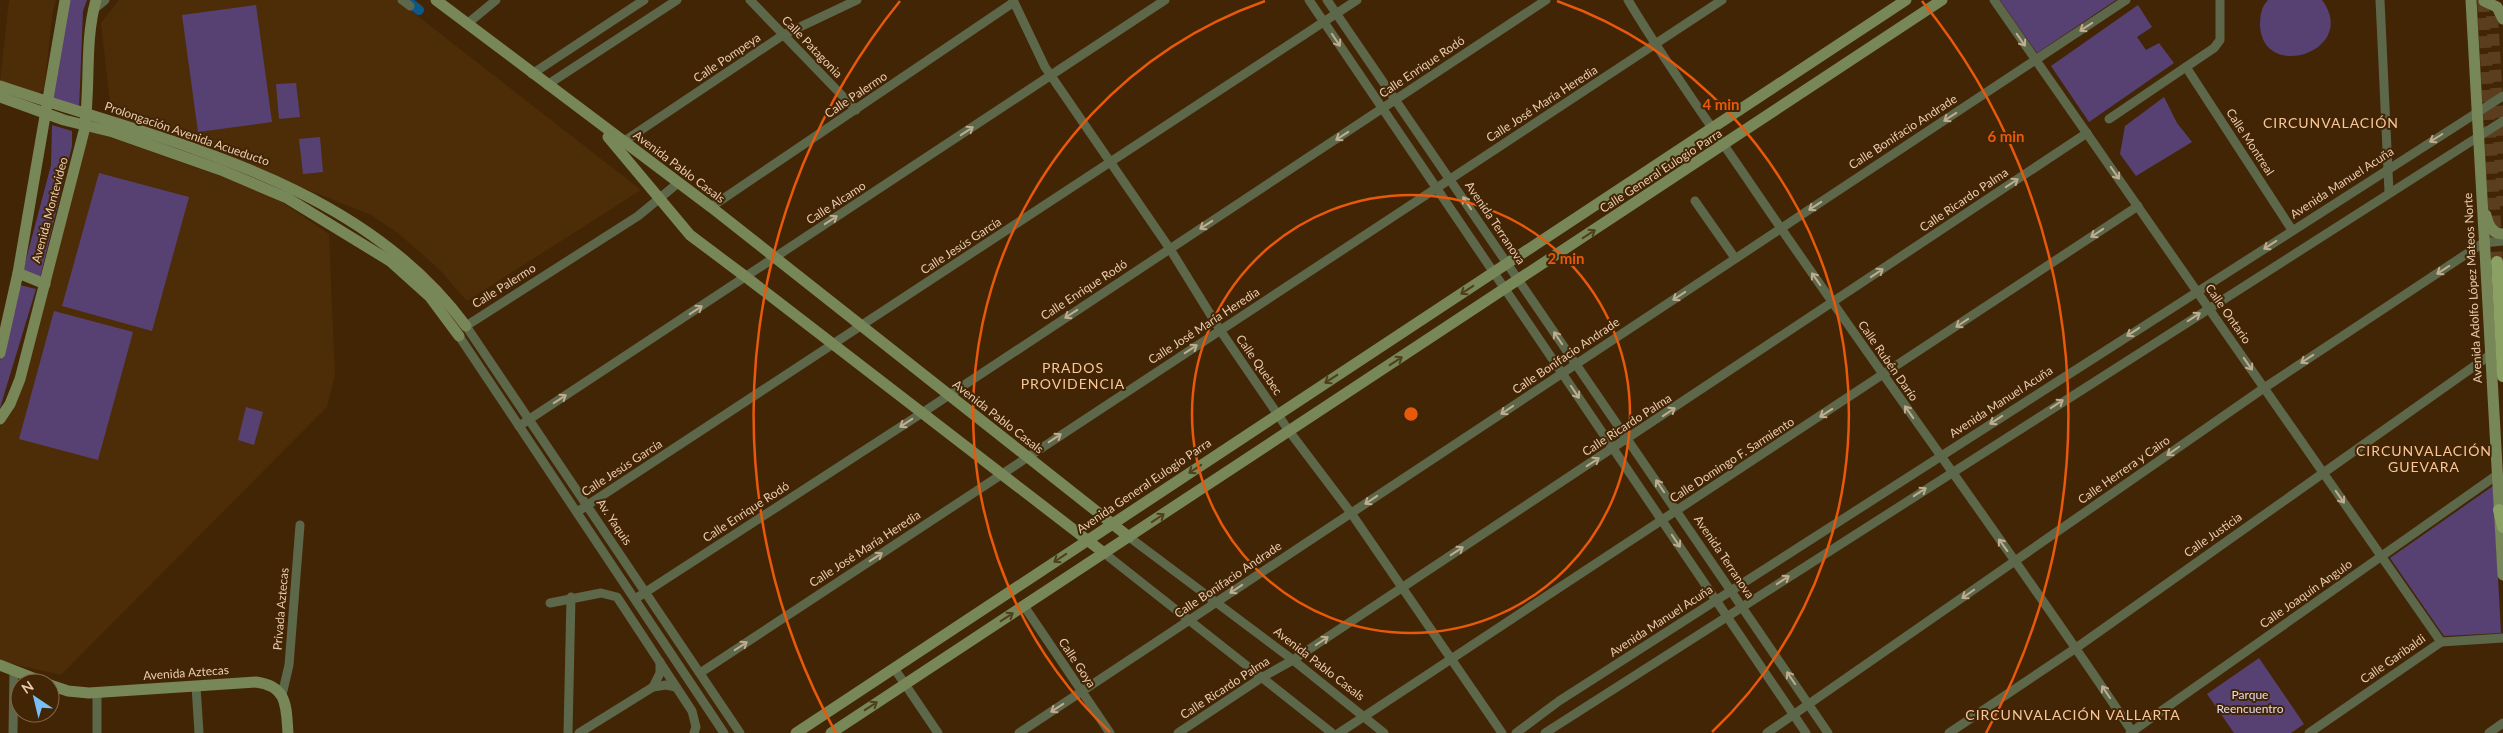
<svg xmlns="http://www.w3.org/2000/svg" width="2503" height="733" font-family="Lato,sans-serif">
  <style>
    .built { fill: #4d2d08 }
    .green { fill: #574172 }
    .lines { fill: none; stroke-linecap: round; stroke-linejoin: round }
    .canal { stroke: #0d5888; stroke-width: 10 }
    .primary-tunnel { stroke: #5b3e1e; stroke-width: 12; stroke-dasharray: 12 6; stroke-linecap: butt }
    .street { stroke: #5d674a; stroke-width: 9 }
    .secondary { stroke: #778758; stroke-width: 11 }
    .primary { stroke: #8ba063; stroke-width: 12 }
    .oneway { stroke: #c0ad91 }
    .oneway2 { stroke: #4f3e1a }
    .ring { fill: none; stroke: #e8590c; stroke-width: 2.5 }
    .labels { text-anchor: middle; stroke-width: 4; stroke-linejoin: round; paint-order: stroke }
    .street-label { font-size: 12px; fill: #ebcbaf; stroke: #422505 }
    .park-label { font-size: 12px; fill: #e3daf1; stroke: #422505 }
    .neighbourhood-label { font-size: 14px; letter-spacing: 1px; fill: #f9c799; stroke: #422505 }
    .centre { fill: #e8590c; stroke: #422505; stroke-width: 2.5 }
    .ring-label { font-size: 15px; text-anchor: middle; font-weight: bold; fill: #e8590c; stroke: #422505; stroke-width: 4; stroke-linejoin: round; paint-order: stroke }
  </style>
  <rect width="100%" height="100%" fill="#422505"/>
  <g class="built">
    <path d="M 9,0 L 56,0 L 53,10 L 44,89 L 38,94 L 0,81 Z"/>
    <path d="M 119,0 L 397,0 L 641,190 L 467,301 L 439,269 L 399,234 L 371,215 L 222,155 L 119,120 L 110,103 L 101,23 Z"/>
    <path d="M 90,130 L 270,194 L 329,234 L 335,375 L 327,407 L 61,675 L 0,661 L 0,427 L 14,400 Z"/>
  </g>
  <g class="green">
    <path d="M 68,0 L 87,0 L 83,11 L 79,110 L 52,100 Z"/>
    <path d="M 2000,0 L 2116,0 L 2037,53 Z"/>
    <path d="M 2268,0 L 2322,0 C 2360,51 2262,83 2260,25 C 2260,16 2261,7 2268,0 Z"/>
    <path d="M 256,5 L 272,122 L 198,132 L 182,15 Z"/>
    <path d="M 2138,5 L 2152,27 L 2137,37 L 2146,50 L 2159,43 L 2174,63 L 2089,122 L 2051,66 Z"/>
    <path d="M 296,83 L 300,117 L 279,119 L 276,84 Z"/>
    <path d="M 2164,97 L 2177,123 L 2192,142 L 2136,176 L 2120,154 L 2125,126 Z"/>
    <path d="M 52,125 L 72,131 L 72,146 L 40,278 L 23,271 L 51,165 Z"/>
    <path d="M 320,137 L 323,172 L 303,174 L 299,139 Z"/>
    <path d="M 99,173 L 189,197 L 152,331 L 62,306 Z"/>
    <path d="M 20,285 L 36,289 L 0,408 L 0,361 Z"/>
    <path d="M 54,311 L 133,332 L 98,460 L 19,439 Z"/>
    <path d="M 246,407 L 263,412 L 254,445 L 238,440 Z"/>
    <path d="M 2493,486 L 2501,633 L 2444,636 L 2390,558 Z"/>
    <path d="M 2259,658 L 2304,724 L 2291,733 L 2234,733 L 2207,694 Z"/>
  </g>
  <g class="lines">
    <path class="canal" d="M 406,0 L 419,10"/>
    <g class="primary-tunnel">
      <path d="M 2483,0 L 2497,262"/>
      <path d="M 2492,16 L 2503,206"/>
    </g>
    <g class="street">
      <path d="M 402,0 L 410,6"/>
      <path d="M 750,0 L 856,110"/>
      <path d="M 1013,0 L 1045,67 L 1170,249 L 1220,330 L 1289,431 L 1351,513 L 1502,733"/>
      <path d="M 1309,0 L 1806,733"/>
      <path d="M 1327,0 L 1828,733"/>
      <path d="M 1628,0 C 1666,64 1710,124 1752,186 C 1877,370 2010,548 2133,733"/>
      <path d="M 1994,0 L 2441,642"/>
      <path d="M 2380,0 L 2389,192"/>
      <path d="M 93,10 L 105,0"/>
      <path d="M 467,24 L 496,0"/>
      <path d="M 2186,67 L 2292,230"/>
      <path d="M 532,74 L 644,0"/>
      <path d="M 547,85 L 677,0"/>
      <path d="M 2109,119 L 2214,48 L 2220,40 L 2220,0"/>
      <path d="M 620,144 L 783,35 L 857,0"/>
      <path d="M 678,183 L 638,216 L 466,326 L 740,733"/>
      <path d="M 1695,201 L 1735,258"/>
      <path d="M 711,207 L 1014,2"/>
      <path d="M 459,336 L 724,733"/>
      <path d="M 519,426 L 1165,0"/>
      <path d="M 577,512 L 1357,0"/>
      <path d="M 1129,537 L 1293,660 L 1384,733"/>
      <path d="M 1104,553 L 1332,733"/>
      <path d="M 635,599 L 922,413 L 1546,0"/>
      <path d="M 550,603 L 601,593 L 617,597 L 692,711 L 696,727 L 694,733"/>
      <path d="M 1024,606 L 1110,733"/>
      <path d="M 894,668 L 938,733"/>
      <path d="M 700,673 L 1722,0"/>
      <path d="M 196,686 L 199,733"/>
      <path d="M 653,687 L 660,673 L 660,662"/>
      <path d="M 282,695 L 289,665 L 300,525"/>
      <path d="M 13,733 L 14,670"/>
      <path d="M 97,733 L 97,693"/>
      <path d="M 568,733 L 571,597"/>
      <path d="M 579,733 L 653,687 L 666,685 L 676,687"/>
      <path d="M 1019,733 L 2126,0"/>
      <path d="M 1178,733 L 1261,678 L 1293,660 L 2087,133"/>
      <path d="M 1339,733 L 2138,206"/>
      <path d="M 1516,733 L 1559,701 L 2503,96"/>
      <path d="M 1545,733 L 2503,121"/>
      <path d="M 1767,733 L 2264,388 L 2483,243 L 2503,241"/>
      <path d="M 1949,733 L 2076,648 L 2490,355"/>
      <path d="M 2130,733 L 2497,475"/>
      <path d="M 2309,733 L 2441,642 L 2503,638"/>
      <path d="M 2489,733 L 2503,723"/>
    </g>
    <g class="secondary">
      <path d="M 436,0 L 711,207 L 1129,537"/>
      <path d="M 2471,0 L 2503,575"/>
      <path d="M 2484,1 L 2497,7 L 2503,19"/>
      <path d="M 0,86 C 164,142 357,178 466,326"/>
      <path d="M 0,97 L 64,120 L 113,132 L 221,170 L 287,198 L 390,261 L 430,297 L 459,336"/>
      <path d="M 608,137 L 690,235 L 746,277 L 1104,553"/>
      <path d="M 2486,215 C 2488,225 2492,234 2503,234"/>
      <path d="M 18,273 L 45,284"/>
      <path d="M 0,353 L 18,273 L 65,0"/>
      <path d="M 0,419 L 10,404 L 20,379 L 84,131 C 91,88 84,42 96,0"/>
      <path d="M 0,665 L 46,683"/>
      <path d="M 50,685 L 68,691 L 89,693 L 256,682 C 288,686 286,707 288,733"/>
      <path d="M 796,733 L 1906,0"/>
      <path d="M 831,733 L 1942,0"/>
    </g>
    <g class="primary">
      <path d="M 2497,262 L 2503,376"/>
      <path d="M 2499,510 L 2503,527"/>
    </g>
  </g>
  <defs><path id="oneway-shaft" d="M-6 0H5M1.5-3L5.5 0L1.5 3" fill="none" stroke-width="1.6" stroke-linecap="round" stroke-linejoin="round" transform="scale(1.25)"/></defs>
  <g class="oneway">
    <use href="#oneway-shaft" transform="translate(2086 27) rotate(147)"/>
    <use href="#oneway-shaft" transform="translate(1336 40) rotate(56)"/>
    <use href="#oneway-shaft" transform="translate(2021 40) rotate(55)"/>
    <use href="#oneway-shaft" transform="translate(1950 117) rotate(147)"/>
    <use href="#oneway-shaft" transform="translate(967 131) rotate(-33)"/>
    <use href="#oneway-shaft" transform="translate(1342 136) rotate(147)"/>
    <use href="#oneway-shaft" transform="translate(2436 138) rotate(148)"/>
    <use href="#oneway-shaft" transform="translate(2115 173) rotate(55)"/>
    <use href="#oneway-shaft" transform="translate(2012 183) rotate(-34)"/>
    <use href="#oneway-shaft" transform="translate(1467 203) rotate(-124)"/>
    <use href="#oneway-shaft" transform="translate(1815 206) rotate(147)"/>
    <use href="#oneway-shaft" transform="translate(831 220) rotate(-33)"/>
    <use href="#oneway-shaft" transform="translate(1206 225) rotate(147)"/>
    <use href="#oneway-shaft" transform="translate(2097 233) rotate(146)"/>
    <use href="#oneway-shaft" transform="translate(2270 245) rotate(147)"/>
    <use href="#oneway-shaft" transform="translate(2443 270) rotate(147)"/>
    <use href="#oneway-shaft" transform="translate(1877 273) rotate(-34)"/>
    <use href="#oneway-shaft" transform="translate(1816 279) rotate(-125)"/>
    <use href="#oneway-shaft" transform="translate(1679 296) rotate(146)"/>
    <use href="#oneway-shaft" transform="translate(696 310) rotate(-33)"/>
    <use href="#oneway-shaft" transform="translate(1071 314) rotate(147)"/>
    <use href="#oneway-shaft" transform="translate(2194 317) rotate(-33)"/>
    <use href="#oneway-shaft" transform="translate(1962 323) rotate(146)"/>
    <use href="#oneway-shaft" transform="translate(2133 332) rotate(147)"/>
    <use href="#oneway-shaft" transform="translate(1558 338) rotate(-124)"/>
    <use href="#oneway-shaft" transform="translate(1191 349) rotate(-33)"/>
    <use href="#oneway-shaft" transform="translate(2307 359) rotate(147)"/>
    <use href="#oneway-shaft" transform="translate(2248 364) rotate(55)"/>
    <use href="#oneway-shaft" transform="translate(1575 392) rotate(56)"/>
    <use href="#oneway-shaft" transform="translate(560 399) rotate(-33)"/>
    <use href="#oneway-shaft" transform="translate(2057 404) rotate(-33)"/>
    <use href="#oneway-shaft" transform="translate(1507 410) rotate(146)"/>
    <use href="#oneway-shaft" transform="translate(1669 412) rotate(-34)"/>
    <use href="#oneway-shaft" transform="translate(1909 412) rotate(-125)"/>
    <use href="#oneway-shaft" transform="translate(1826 413) rotate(147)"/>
    <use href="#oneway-shaft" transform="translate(1996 420) rotate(147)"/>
    <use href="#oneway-shaft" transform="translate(906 423) rotate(147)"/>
    <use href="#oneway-shaft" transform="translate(1055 438) rotate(-33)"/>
    <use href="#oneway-shaft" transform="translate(2173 451) rotate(145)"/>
    <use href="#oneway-shaft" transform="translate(1593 462) rotate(-33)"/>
    <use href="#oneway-shaft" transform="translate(1660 486) rotate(-124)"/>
    <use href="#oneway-shaft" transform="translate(1920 492) rotate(-33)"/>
    <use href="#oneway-shaft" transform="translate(2340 497) rotate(55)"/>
    <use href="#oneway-shaft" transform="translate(1371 500) rotate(146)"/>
    <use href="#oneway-shaft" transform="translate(1676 541) rotate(56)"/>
    <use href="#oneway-shaft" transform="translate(2003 545) rotate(-126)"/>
    <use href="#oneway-shaft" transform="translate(1457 551) rotate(-33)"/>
    <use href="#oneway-shaft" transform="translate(876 557) rotate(-33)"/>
    <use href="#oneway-shaft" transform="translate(1783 580) rotate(-33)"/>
    <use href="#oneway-shaft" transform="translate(1236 589) rotate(146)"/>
    <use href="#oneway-shaft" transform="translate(1968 594) rotate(145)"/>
    <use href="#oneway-shaft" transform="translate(1322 641) rotate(-34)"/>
    <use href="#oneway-shaft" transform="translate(741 646) rotate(-33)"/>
    <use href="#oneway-shaft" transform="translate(1791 678) rotate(-124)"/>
    <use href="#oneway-shaft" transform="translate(2106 692) rotate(-124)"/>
    <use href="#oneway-shaft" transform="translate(1057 708) rotate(147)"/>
  </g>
  <g class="oneway2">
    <use href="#oneway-shaft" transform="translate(1589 234) rotate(-33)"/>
    <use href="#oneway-shaft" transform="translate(1467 290) rotate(147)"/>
    <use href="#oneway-shaft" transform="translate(1396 361) rotate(-33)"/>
    <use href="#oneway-shaft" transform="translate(1331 379) rotate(147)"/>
    <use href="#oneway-shaft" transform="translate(1195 469) rotate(146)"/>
    <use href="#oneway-shaft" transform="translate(1158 518) rotate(-34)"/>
    <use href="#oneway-shaft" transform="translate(1060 558) rotate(146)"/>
    <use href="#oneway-shaft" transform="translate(1007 617) rotate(-33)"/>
    <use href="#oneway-shaft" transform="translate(871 706) rotate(-33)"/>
  </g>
  <g class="ring">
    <circle cx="1411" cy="414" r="219"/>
    <path d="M1110 732A438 438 0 0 1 1265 1M1557 1A438 438 0 0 1 1712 732"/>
    <path d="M836 733A657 657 0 0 1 900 1M1922 1A657 657 0 0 1 1986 733"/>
  </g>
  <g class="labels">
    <g class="street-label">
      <text transform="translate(812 47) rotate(46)" y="4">Calle Patagonia</text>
      <text transform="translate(727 58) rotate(-34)" y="4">Calle Pompeya</text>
      <text transform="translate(1422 67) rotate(-34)" y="4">Calle Enrique Rodó</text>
      <text transform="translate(856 95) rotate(-34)" y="4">Calle Palermo</text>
      <text transform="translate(1542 104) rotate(-33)" y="4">Calle José María Heredia</text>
      <text transform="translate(1903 132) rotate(-33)" y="4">Calle Bonifacio Andrade</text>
      <text transform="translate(187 134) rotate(19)" y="4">Prolongación Avenida Acueducto</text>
      <text transform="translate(2250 142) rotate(57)" y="4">Calle Montreal</text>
      <text transform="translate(679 167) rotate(37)" y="4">Avenida Pablo Casals</text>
      <text transform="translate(1661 171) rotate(-33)" y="4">Calle General Eulogio Parra</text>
      <text transform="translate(2342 183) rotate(-33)" y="4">Avenida Manuel Acuña</text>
      <text transform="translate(1964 200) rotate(-34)" y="4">Calle Ricardo Palma</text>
      <text transform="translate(836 203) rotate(-33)" y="4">Calle Alcamo</text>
      <text transform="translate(50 210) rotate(-75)" y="4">Avenida Montevideo</text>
      <text transform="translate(1495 223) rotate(56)" y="4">Avenida Terranova</text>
      <text transform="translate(961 246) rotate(-33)" y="4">Calle Jesús García</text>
      <text transform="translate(504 286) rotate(-32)" y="4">Calle Palermo</text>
      <text transform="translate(2473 288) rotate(-93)" y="4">Avenida Adolfo López Mateos Norte</text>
      <text transform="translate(1084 290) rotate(-33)" y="4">Calle Enrique Rodó</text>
      <text transform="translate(2228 314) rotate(55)" y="4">Calle Ontario</text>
      <text transform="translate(1204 326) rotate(-33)" y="4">Calle José María Heredia</text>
      <text transform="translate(1566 356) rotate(-34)" y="4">Calle Bonifacio Andrade</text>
      <text transform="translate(1888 361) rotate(55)" y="4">Calle Rubén Darío</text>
      <text transform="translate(1259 365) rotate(55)" y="4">Calle Quebec</text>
      <text transform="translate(2001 402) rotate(-33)" y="4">Avenida Manuel Acuña</text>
      <text transform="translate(998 417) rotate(38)" y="4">Avenida Pablo Casals</text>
      <text transform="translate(1627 425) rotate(-33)" y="4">Calle Ricardo Palma</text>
      <text transform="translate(1732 460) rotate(-33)" y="4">Calle Domingo F. Sarmiento</text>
      <text transform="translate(622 468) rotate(-33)" y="4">Calle Jesús García</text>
      <text transform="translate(2124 470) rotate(-35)" y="4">Calle Herrera y Cairo</text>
      <text transform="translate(1144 486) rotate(-34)" y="4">Avenida General Eulogio Parra</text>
      <text transform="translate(746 512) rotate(-33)" y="4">Calle Enrique Rodó</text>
      <text transform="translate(614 522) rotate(56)" y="4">Av. Yaquis</text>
      <text transform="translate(2213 535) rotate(-35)" y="4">Calle Justicia</text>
      <text transform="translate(865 549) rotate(-33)" y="4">Calle José María Heredia</text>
      <text transform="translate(1724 557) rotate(56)" y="4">Avenida Terranova</text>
      <text transform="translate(1228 580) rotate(-34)" y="4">Calle Bonifacio Andrade</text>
      <text transform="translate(2306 594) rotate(-35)" y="4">Calle Joaquín Angulo</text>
      <text transform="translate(281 609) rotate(-85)" y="4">Privada Aztecas</text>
      <text transform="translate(1661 621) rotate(-33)" y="4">Avenida Manuel Acuña</text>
      <text transform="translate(2393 659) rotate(-35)" y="4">Calle Garibaldi</text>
      <text transform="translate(1077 663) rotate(56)" y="4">Calle Goya</text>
      <text transform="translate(1319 664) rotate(38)" y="4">Avenida Pablo Casals</text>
      <text transform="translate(186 673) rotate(-4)" y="4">Avenida Aztecas</text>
      <text transform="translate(1225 688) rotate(-33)" y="4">Calle Ricardo Palma</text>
    </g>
    <g class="park-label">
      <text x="2250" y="699">Parque<tspan x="2250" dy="14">Reencuentro</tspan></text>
    </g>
    <g class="neighbourhood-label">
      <text x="2331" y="128">CIRCUNVALACIÓN</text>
      <text x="1073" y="373">PRADOS<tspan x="1073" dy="16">PROVIDENCIA</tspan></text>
      <text x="2424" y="456">CIRCUNVALACIÓN<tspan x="2424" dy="16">GUEVARA</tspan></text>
      <text x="2073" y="720">CIRCUNVALACIÓN VALLARTA</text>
    </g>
  </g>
  <circle cx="1411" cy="414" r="8" class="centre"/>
  <g class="ring-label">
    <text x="1721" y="110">4 min</text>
    <text x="2006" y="142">6 min</text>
    <text x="1566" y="264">2 min</text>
  </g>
  <g transform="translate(35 698) rotate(325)"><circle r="24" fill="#422505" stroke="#866749"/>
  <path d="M0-4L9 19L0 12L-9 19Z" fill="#78bff7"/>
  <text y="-8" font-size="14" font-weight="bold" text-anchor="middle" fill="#ebcbaf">N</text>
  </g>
</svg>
